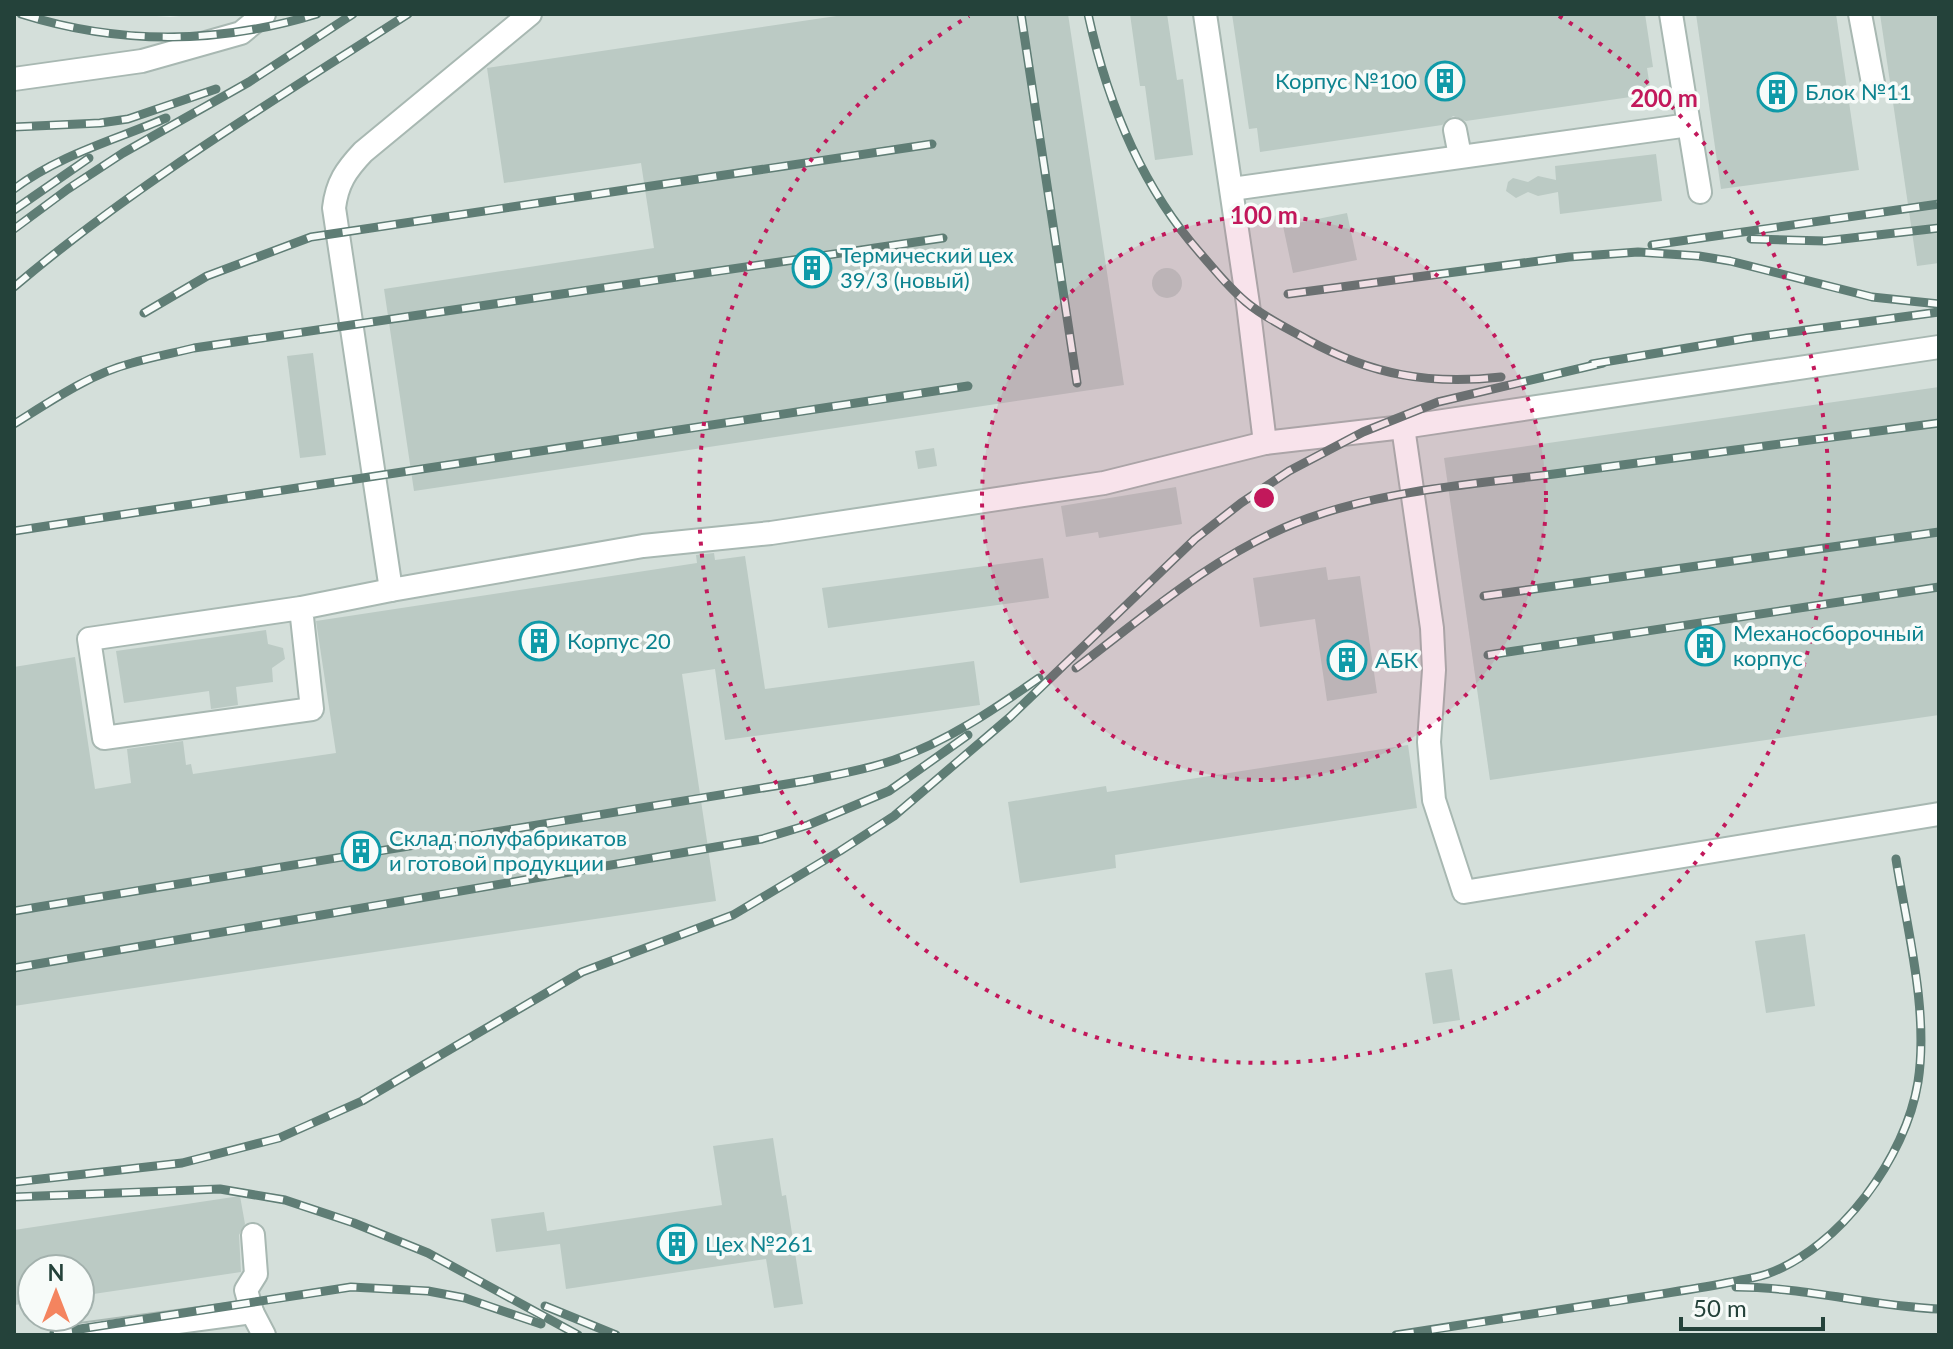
<svg xmlns="http://www.w3.org/2000/svg" width="1953" height="1349" font-family="Lato,sans-serif">
  <style>
    .built { fill: #d4dfda; fill-rule: evenodd }
    .building { fill: #bbcac4 }
    .lines { fill: none; stroke-linecap: round; stroke-linejoin: round }
    .minor-casing { stroke: #a8b8b2; stroke-width: 26 }
    .minor { stroke: #fff; stroke-width: 22 }
    .rail-casing { stroke: #5f7d75; stroke-width: 9 }
    .rail { stroke: #f7fbf9; stroke-width: 6; stroke-dasharray: 18; stroke-linecap: butt }
    .ring { fill: none; stroke: #c2185b; stroke-width: 4; stroke-dasharray: 4 8 }
    .labels { text-anchor: middle; stroke-width: 7; stroke-linejoin: round; paint-order: stroke }
    .culture-label { font-size: 22px; fill: #0d838f; stroke: #f7fbf9; text-anchor: start }
    .centre { fill: #c2185b; stroke: #f7fbf9; stroke-width: 4 }
    .ring-label { font-size: 24px; text-anchor: middle; font-weight: bold; fill: #c2185b; stroke: #f7fbf9; stroke-width: 7; stroke-linejoin: round; paint-order: stroke }
  </style>
  <rect width="100%" height="100%" fill="#e6efeb"/>
  <path class="built" d="M 14,14 L 130,14 L 170,17 L 197,14 L 1939,14 L 1939,1335 L 14,1335 ZM 32,1269 L 80,1269 L 80,1317 L 32,1317 Z"/>
  <g class="building">
    <path d="M 850,14 L 1068,14 L 1124,385 L 414,491 L 384,289 L 654,248 L 641,163 L 504,183 L 487,68 Z"/>
    <path d="M 1130,14 L 1167,14 L 1177,80 L 1183,79 L 1193,155 L 1155,160 L 1145,86 L 1140,86 Z"/>
    <path d="M 1232,14 L 1645,14 L 1653,67 L 1647,68 L 1651,94 L 1466,121 L 1453,116 L 1442,125 L 1260,152 L 1257,128 L 1249,129 Z"/>
    <path d="M 1696,14 L 1836,14 L 1859,170 L 1721,189 Z"/>
    <path d="M 1880,14 L 1939,14 L 1939,263 L 1917,266 Z"/>
    <path d="M 1656,154 L 1662,201 L 1560,214 L 1558,192 L 1538,196 L 1528,192 L 1516,198 L 1506,191 L 1508,182 L 1513,178 L 1528,182 L 1538,176 L 1556,180 L 1555,166 Z"/>
    <path d="M 1347,213 L 1357,260 L 1293,273 L 1283,226 Z"/>
    <circle cx="1167" cy="283" r="15"/>
    <path d="M 313,353 L 326,455 L 300,458 L 287,356 Z"/>
    <path d="M 1939,387 L 1939,715 L 1490,780 L 1444,458 Z"/>
    <path d="M 934,448 L 937,466 L 918,469 L 915,451 Z"/>
    <path d="M 1176,487 L 1182,524 L 1099,538 L 1098,532 L 1066,537 L 1061,506 Z"/>
    <path d="M 714,553 L 715,560 L 745,556 L 765,689 L 974,661 L 980,705 L 725,740 L 715,669 L 682,674 L 716,901 L 14,1006 L 14,667 L 75,657 L 95,789 L 131,783 L 127,749 L 183,741 L 186,765 L 191,764 L 193,774 L 336,753 L 316,621 L 697,563 L 696,555 Z"/>
    <path d="M 1043,558 L 1049,598 L 828,628 L 822,588 Z"/>
    <path d="M 1326,567 L 1328,580 L 1360,576 L 1377,693 L 1327,701 L 1315,619 L 1260,627 L 1253,578 Z"/>
    <path d="M 266,630 L 268,644 L 283,648 L 285,659 L 272,668 L 273,682 L 236,687 L 238,705 L 211,709 L 209,691 L 124,703 L 116,651 Z"/>
    <path d="M 1408,745 L 1417,808 L 1115,855 L 1116,868 L 1020,883 L 1008,802 L 1106,786 L 1107,792 Z"/>
    <path d="M 1805,934 L 1815,1006 L 1766,1013 L 1755,941 Z"/>
    <path d="M 1452,969 L 1460,1020 L 1433,1024 L 1425,973 Z"/>
    <path d="M 773,1138 L 782,1196 L 786,1195 L 803,1304 L 774,1308 L 766,1259 L 566,1289 L 560,1244 L 496,1252 L 491,1219 L 544,1212 L 547,1231 L 722,1205 L 713,1146 Z"/>
    <path d="M 240,1196 L 245,1224 L 239,1235 L 241,1272 L 80,1296 L 80,1269 L 32,1269 L 32,1303 L 14,1305 L 14,1230 Z"/>
  </g>
  <g class="lines">
    <g class="minor-casing">
      <g id="minor">
        <path d="M 530,14 L 363,152 C 346,170 337,183 334,208 L 391,590 L 643,546 L 771,533 L 1104,483 L 1265,443"/>
        <path d="M 1205,14 L 1248,304 L 1265,443 L 1403,427 L 1939,347"/>
        <path d="M 1860,14 L 1873,83"/>
        <path d="M 14,79 L 142,61 L 241,33 L 264,14"/>
        <path d="M 1689,125 L 1700,192"/>
        <path d="M 1455,130 L 1460,156"/>
        <path d="M 1232,189 L 1689,125 L 1671,14"/>
        <path d="M 1403,427 L 1432,628 L 1434,670 L 1429,742 L 1434,800 L 1464,892 L 1939,814"/>
        <path d="M 301,608 L 312,709 L 104,738 L 89,639 L 301,608 L 391,590"/>
        <path d="M 252,1312 L 264,1335"/>
        <path d="M 81,1335 L 252,1312 L 246,1290 L 256,1274 L 253,1235"/>
      </g>
    </g>
    <use href="#minor" class="minor"/>
    <g class="rail-casing">
      <g id="rail">
        <path d="M 21,14 C 119,45 219,44 317,14"/>
        <path d="M 1021,14 L 1077,383"/>
        <path d="M 1088,14 C 1107,101 1141,186 1200,253 C 1215,270 1228,287 1246,302 C 1265,318 1287,328 1308,340 C 1372,375 1429,385 1501,377"/>
        <path d="M 14,127 L 100,123 L 128,119 L 216,89"/>
        <path d="M 14,189 C 59,155 115,140 166,118"/>
        <path d="M 14,210 L 89,158"/>
        <path d="M 14,229 L 68,189 L 123,153 L 249,82 L 353,14"/>
        <path d="M 1751,239 L 1825,241 L 1939,228"/>
        <path d="M 1652,245 L 1939,204"/>
        <path d="M 14,287 C 135,184 275,100 408,14"/>
        <path d="M 1288,294 L 1569,257 L 1638,252 L 1699,256 L 1730,261 L 1872,297 L 1939,304"/>
        <path d="M 144,313 L 207,276 L 311,237 L 932,144"/>
        <path d="M 1592,364 L 1747,338 L 1939,312"/>
        <path d="M 14,424 C 51,401 90,374 132,363 C 153,357 174,353 194,348 L 943,238"/>
        <path d="M 14,531 L 968,386"/>
        <path d="M 1484,596 L 1939,532"/>
        <path d="M 1488,655 L 1939,587"/>
        <path d="M 1076,668 C 1145,616 1212,557 1293,524 C 1375,491 1466,485 1554,474 C 1682,457 1811,440 1939,423"/>
        <path d="M 14,911 L 805,781 C 835,775 865,770 894,760 C 948,741 993,710 1039,678"/>
        <path d="M 14,968 L 762,839 L 808,825 L 889,791 L 968,735"/>
        <path d="M 14,1182 L 182,1163 L 279,1138 L 362,1101 L 582,972 L 733,915 L 840,851 L 894,816 L 1010,717 L 1195,539 L 1241,503 L 1289,471 L 1363,432 L 1438,402 L 1603,363"/>
        <path d="M 14,1197 L 220,1189 L 285,1200 L 354,1223 L 428,1253 L 578,1335"/>
        <path d="M 1736,1287 C 1804,1287 1871,1306 1939,1309"/>
        <path d="M 545,1306 L 616,1335"/>
        <path d="M 54,1333 L 351,1287 L 428,1291 L 465,1298 L 541,1324"/>
        <path d="M 1396,1335 C 1478,1323 1560,1310 1642,1297 C 1672,1292 1702,1288 1731,1282 C 1743,1279 1756,1278 1767,1274 C 1840,1248 1906,1157 1918,1082 C 1929,1011 1907,929 1896,859"/>
      </g>
    </g>
    <use href="#rail" class="rail"/>
  </g>
  <circle cx="1264" cy="498" r="282" fill="#c2185b" fill-opacity=".12"/>
  <g class="ring">
    <circle cx="1264" cy="498" r="282"/>
    <path d="M1559 16A565 565 0 1 1 969 16"/>
  </g>
  <defs>
    <g id="building-ring" transform="scale(2)"><circle r="9.5" fill="#f7fbf9" stroke="#0f9aa8" stroke-width="1.5"/><path d="M-4-6H4V6H1V3H-1V6H-4ZM-2.5-4.3h1.7v1.8h-1.7ZM.8-4.3h1.7v1.8H.8ZM-2.5-1h1.7V.8h-1.7ZM.8-1h1.7V.8H.8Z" fill="#0f9aa8"/></g>
  </defs>
  <g fill-rule="evenodd">
    <use href="#building-ring" x="1445" y="81"/>
    <use href="#building-ring" x="1777" y="92"/>
    <use href="#building-ring" x="812" y="268"/>
    <use href="#building-ring" x="539" y="641"/>
    <use href="#building-ring" x="1705" y="646"/>
    <use href="#building-ring" x="1347" y="660"/>
    <use href="#building-ring" x="361" y="851"/>
    <use href="#building-ring" x="677" y="1244"/>
  </g>
  <g class="labels">
    <g class="culture-label">
      <text x="1417" y="89" text-anchor="end">Корпус №100</text>
      <text x="1805" y="100">Блок №11</text>
      <text x="840" y="263">Термический цех<tspan x="840" dy="25">39/3 (новый)</tspan></text>
      <text x="1733" y="641">Механосборочный<tspan x="1733" dy="25">корпус</tspan></text>
      <text x="567" y="649">Корпус 20</text>
      <text x="1375" y="668">АБК</text>
      <text x="389" y="846">Склад полуфабрикатов<tspan x="389" dy="25">и готовой продукции</tspan></text>
      <text x="705" y="1252">Цех №261</text>
    </g>
  </g>
  <circle cx="1264" cy="498" r="12" class="centre"/>
  <g class="ring-label">
    <text x="1664" y="107">200 m</text>
    <text x="1264" y="224">100 m</text>
  </g>
  <rect width="1953" height="1349" fill="none" stroke="#24423a" stroke-width="32"/>
  <g transform="translate(56 1293)"><circle r="38" fill="#f7fbf9" stroke="#a3b1ad" stroke-width="2"/>
  <path d="M0-6L14 30L0 20L-14 30Z" fill="#f4845f"/>
  <text y="-12" font-size="22" font-weight="bold" text-anchor="middle" fill="#24423a">N</text>
  </g>
  <path d="M1681 1317v12h142v-12" fill="none" stroke="#24423a" stroke-width="4"/>
  <text x="1693" y="1317" font-size="24" fill="#24423a" stroke="#f7fbf9" stroke-width="6" paint-order="stroke">50 m</text>
</svg>
